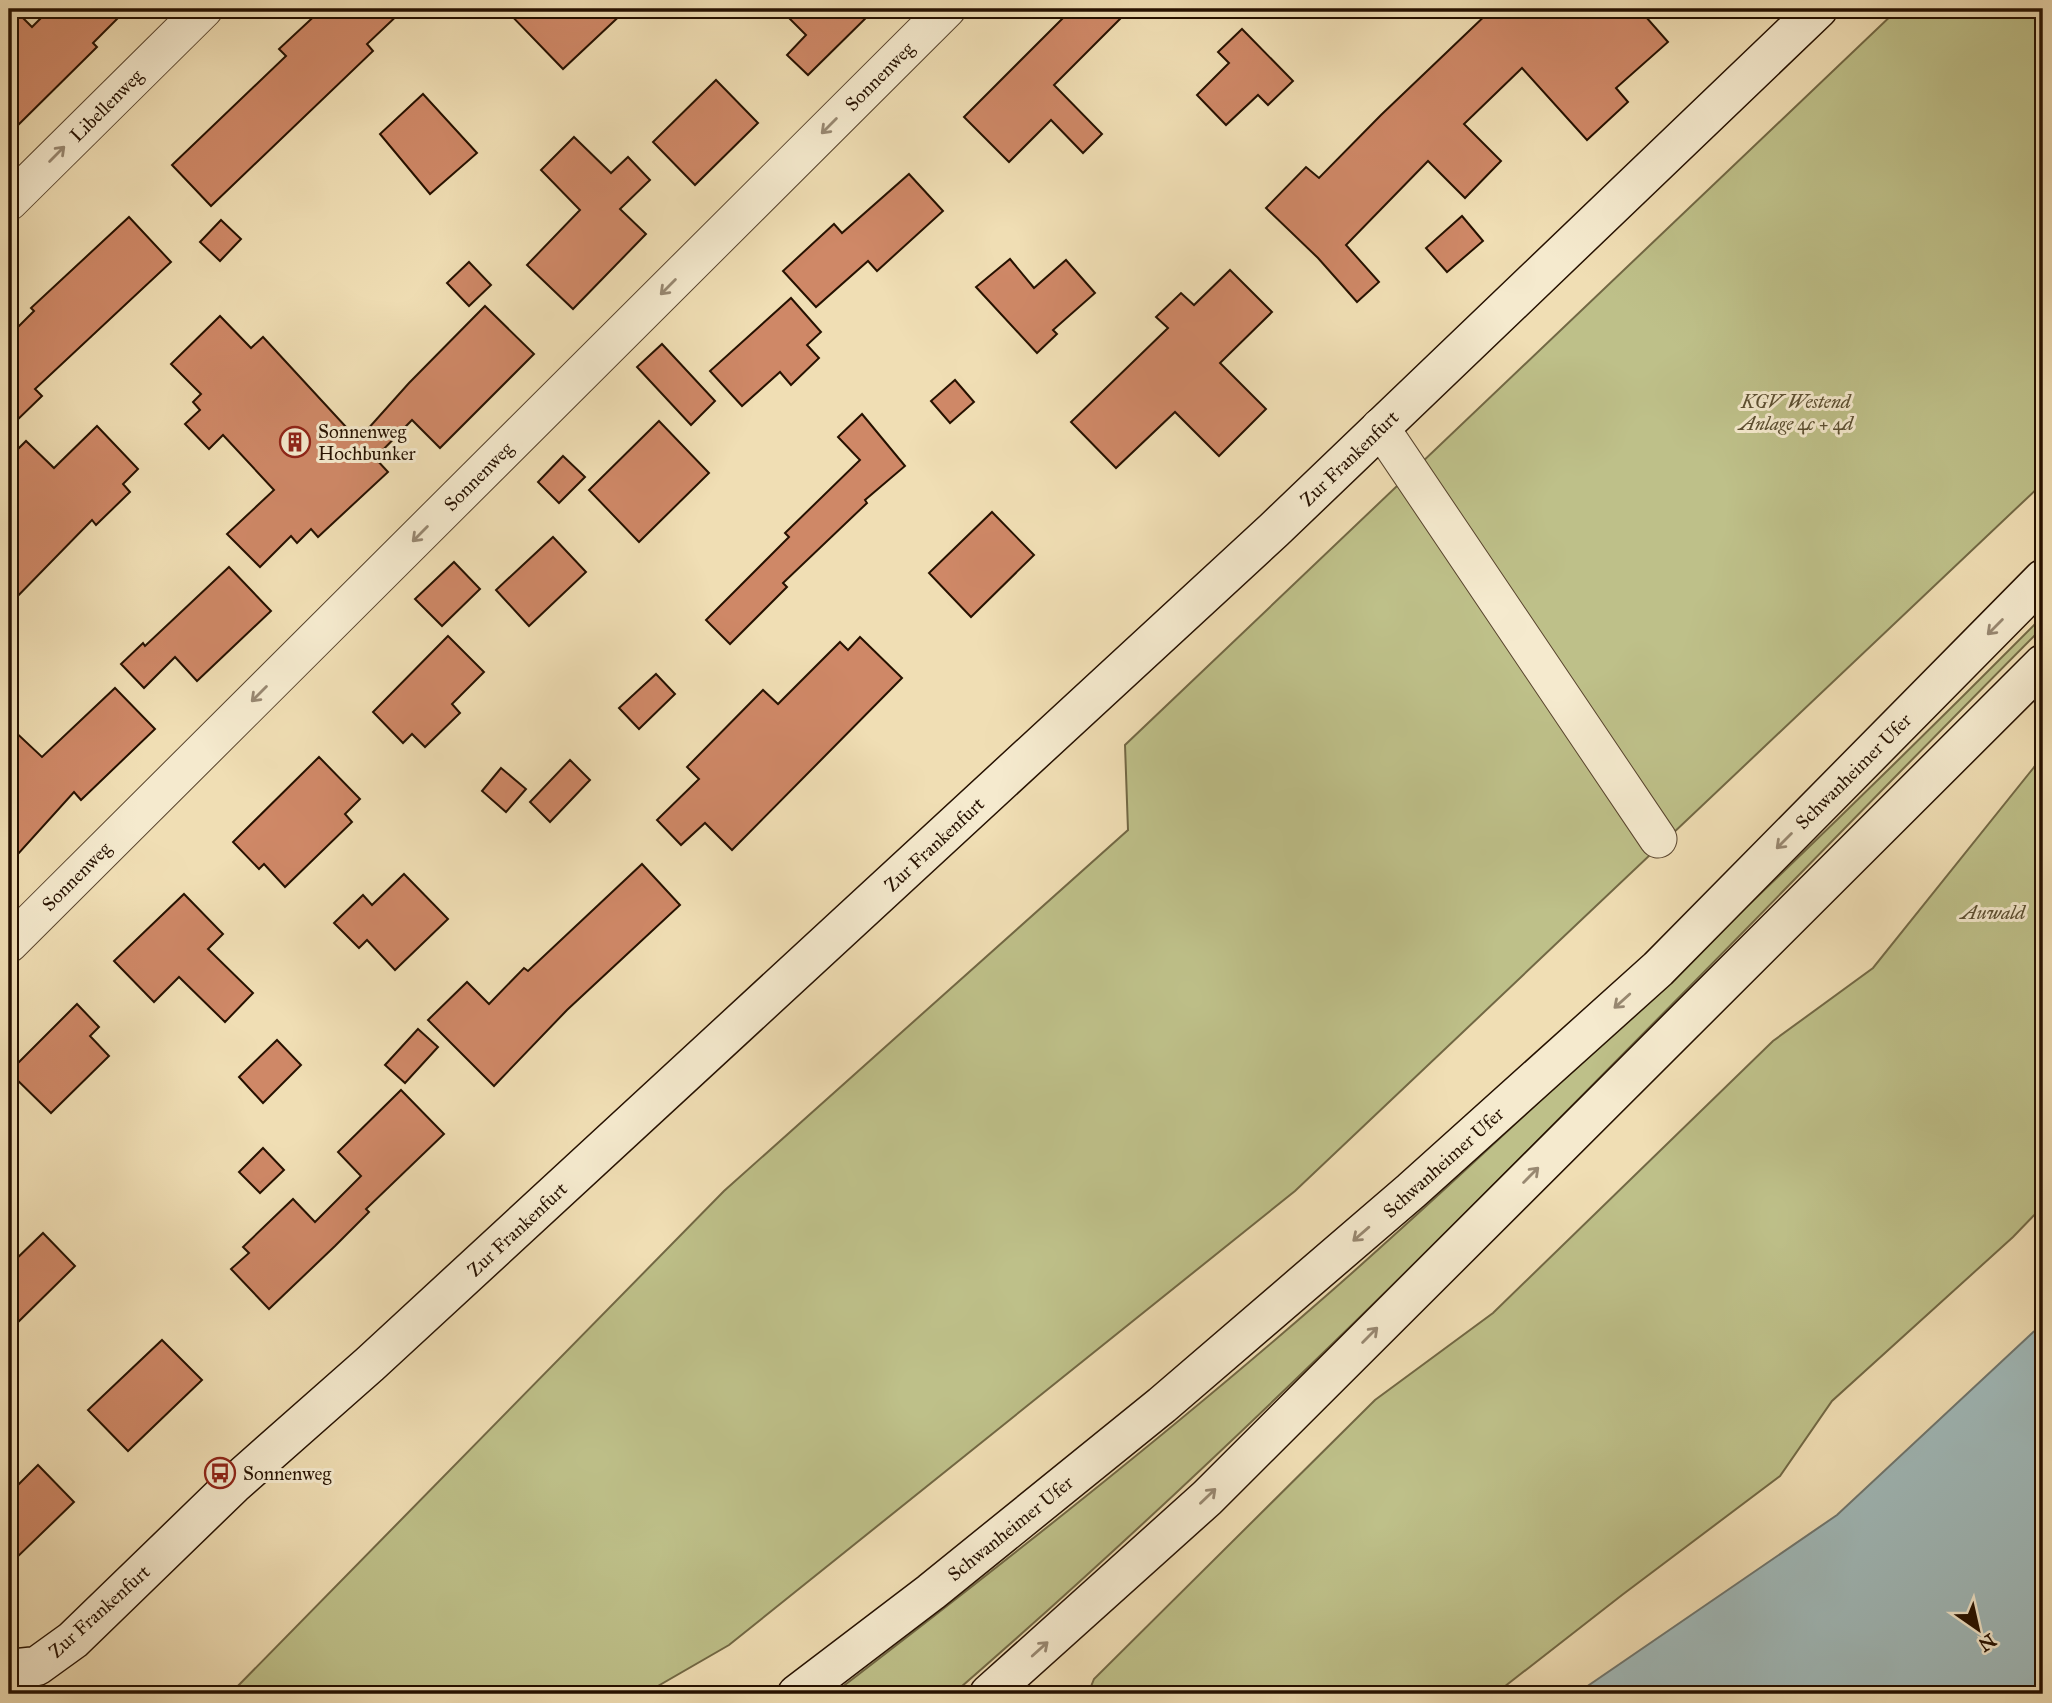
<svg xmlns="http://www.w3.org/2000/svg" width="2052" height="1703" font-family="'IM FELL Great Primer',serif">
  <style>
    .green { fill: #bec089; stroke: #726844; stroke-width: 2 }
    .water { fill: #a0b9b9; stroke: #6f766f; stroke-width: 2 }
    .building { fill: #cf8867; stroke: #261100; stroke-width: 2 }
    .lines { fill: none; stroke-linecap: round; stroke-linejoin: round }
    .street-casing { stroke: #58442d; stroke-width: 39 }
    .secondary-casing { stroke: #261100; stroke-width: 41 }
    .street { stroke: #f5eace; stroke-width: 37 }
    .secondary { stroke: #f5eace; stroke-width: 38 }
    .oneway { stroke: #988871 }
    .labels { text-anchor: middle; stroke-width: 6; stroke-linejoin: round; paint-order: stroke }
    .street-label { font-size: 19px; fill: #261100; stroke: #f5eace }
    .park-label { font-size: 19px; font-style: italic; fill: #5b4e30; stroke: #f5eace }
    .poi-label { font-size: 19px; fill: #261100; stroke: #f5eace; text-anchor: start }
  </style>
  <rect width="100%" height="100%" fill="#f0deb4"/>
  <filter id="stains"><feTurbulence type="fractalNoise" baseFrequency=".00286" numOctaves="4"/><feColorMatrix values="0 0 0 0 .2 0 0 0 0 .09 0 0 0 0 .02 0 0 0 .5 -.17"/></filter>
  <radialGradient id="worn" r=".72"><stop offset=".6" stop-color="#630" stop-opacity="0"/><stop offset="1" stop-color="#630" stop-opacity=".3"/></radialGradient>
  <g class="green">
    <path d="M 1898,9 L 2043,9 L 2043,483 L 1295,1191 L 729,1645 L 644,1694 L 230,1694 L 724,1191 L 1128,830 L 1125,745 Z"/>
    <path d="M 2043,616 L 2043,627 C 1685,987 1337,1361 953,1694 L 833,1694 C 1001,1565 1168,1434 1327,1295 C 1405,1227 1481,1156 1556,1086 C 1722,933 1884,776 2043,616 Z"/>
    <path d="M 2043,756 L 2043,1206 L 2013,1237 L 1832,1401 L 1780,1476 L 1622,1595 L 1495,1694 L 1088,1694 L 1094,1679 L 1375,1400 L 1493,1313 L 1773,1041 L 1873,968 Z"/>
  </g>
  <path class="water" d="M 2043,1323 L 2043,1694 L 1576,1694 L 1837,1515 Z"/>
  <g class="building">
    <path d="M 9,9 L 14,9 L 32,27 L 50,9 L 127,9 L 93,43 L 97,47 L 9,134 Z"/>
    <path d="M 322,9 L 404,9 L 367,44 L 373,51 L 211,206 L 172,165 L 286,56 L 279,49 Z"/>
    <path d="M 505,9 L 627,9 L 563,69 Z"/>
    <path d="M 780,9 L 875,9 L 808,75 L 787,55 L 806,35 Z"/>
    <path d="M 1072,9 L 1130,9 L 1054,85 L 1102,134 L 1083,153 L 1051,120 L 1009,162 L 964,117 Z"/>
    <path d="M 1492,9 L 1639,9 L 1668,42 L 1616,88 L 1628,102 L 1587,140 L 1522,68 L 1464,124 L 1501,161 L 1465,198 L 1428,161 L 1346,245 L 1379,282 L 1357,302 L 1318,258 L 1266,208 L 1306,167 L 1319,178 L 1381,115 Z"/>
    <path d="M 1242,29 L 1293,81 L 1268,105 L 1258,95 L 1226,125 L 1197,95 L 1229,63 L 1218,52 Z"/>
    <path d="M 716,80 L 758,123 L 695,185 L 653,142 Z"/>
    <path d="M 423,94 L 477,153 L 430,194 L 380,134 Z"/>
    <path d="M 574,137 L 611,173 L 628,157 L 650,180 L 620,209 L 646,234 L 573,309 L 527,265 L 580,210 L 541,170 Z"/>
    <path d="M 909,174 L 943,211 L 877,271 L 868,261 L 816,307 L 783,271 L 834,224 L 842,233 Z"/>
    <path d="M 1462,216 L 1483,241 L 1447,272 L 1426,248 Z"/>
    <path d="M 129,217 L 171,262 L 35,389 L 42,396 L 9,428 L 9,336 L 34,311 L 31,308 Z"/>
    <path d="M 221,220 L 241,239 L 220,261 L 200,242 Z"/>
    <path d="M 1010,259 L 1034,288 L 1066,260 L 1095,293 L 1053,330 L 1057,334 L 1037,353 L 976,287 Z"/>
    <path d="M 469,262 L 491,285 L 469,306 L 447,283 Z"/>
    <path d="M 1230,270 L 1272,312 L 1220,363 L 1266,409 L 1219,456 L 1175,412 L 1116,468 L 1071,422 L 1168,328 L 1156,317 L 1181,293 L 1194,305 Z"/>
    <path d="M 791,298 L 821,332 L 807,345 L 819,358 L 791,385 L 780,372 L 742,406 L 710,371 Z"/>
    <path d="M 485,306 L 534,354 L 440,448 L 412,420 L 375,458 L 388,472 L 318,537 L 311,529 L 297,543 L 291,536 L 260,567 L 227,534 L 274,490 L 223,435 L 209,449 L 185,424 L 200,410 L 193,402 L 201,394 L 171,364 L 220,316 L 251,348 L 263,337 L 358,440 L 409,383 Z"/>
    <path d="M 662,344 L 715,401 L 691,425 L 637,367 Z"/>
    <path d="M 955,380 L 974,402 L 950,423 L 931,401 Z"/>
    <path d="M 862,414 L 905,466 L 865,500 L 867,503 L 783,583 L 787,587 L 730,644 L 706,620 L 789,537 L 785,533 L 860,460 L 838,437 Z"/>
    <path d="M 659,421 L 709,473 L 639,542 L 589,490 Z"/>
    <path d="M 97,426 L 138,469 L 123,484 L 130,492 L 96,525 L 92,520 L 9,605 L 9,458 L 26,441 L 54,468 Z"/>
    <path d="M 563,456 L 585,477 L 559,503 L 538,482 Z"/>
    <path d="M 992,512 L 1034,555 L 971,617 L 929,573 Z"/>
    <path d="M 553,537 L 586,572 L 529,626 L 496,590 Z"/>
    <path d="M 454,562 L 480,589 L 442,626 L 415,599 Z"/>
    <path d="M 229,567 L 271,611 L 197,681 L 175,657 L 144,688 L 121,664 L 143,643 L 145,646 Z"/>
    <path d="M 448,636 L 484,672 L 452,704 L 460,713 L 425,747 L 412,734 L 403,743 L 373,712 Z"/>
    <path d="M 860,637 L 902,678 L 732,850 L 705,823 L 681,845 L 657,820 L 699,779 L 687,767 L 763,690 L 778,704 L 840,642 L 848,650 Z"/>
    <path d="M 656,674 L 675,694 L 639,729 L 619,708 Z"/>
    <path d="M 115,688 L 155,729 L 81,800 L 74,792 L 9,864 L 9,726 L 42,757 Z"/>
    <path d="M 319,757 L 360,799 L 345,814 L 352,822 L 285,887 L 264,864 L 259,869 L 233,842 Z"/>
    <path d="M 570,760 L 590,780 L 550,822 L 530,802 Z"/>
    <path d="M 501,768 L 526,789 L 506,812 L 482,791 Z"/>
    <path d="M 642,864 L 680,905 L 567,1010 L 494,1086 L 428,1020 L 467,982 L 489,1004 L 524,968 L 528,971 Z"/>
    <path d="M 404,874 L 448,919 L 395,970 L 367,940 L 359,948 L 334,923 L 363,895 L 372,905 Z"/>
    <path d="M 184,894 L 223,934 L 208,949 L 253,993 L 225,1022 L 179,977 L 154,1002 L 114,961 Z"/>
    <path d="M 77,1004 L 99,1027 L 90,1036 L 109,1056 L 51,1113 L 9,1072 Z"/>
    <path d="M 418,1029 L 438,1047 L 405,1083 L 385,1065 Z"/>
    <path d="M 277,1040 L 301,1065 L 263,1103 L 239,1077 Z"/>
    <path d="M 401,1090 L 444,1134 L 366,1209 L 369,1212 L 335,1246 L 269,1309 L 231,1269 L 249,1253 L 243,1247 L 293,1199 L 315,1222 L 361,1176 L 338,1152 Z"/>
    <path d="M 263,1148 L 284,1170 L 260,1193 L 239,1172 Z"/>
    <path d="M 43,1233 L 75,1266 L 9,1331 L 9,1266 Z"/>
    <path d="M 162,1340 L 202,1380 L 128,1451 L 88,1410 Z"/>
    <path d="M 38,1465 L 74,1502 L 9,1565 L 9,1494 Z"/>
  </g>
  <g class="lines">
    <g class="street-casing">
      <g id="street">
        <path d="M 9,202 L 204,9"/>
        <path d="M 1380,427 L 1658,839"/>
        <path d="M 9,944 L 947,9"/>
      </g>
    </g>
    <g class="secondary-casing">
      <g id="secondary">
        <path d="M 9,1669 L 37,1666 L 73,1640 L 233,1485 L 370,1364 L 1274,530 L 1818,9"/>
        <path d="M 797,1694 L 931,1592 L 1162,1405 L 1411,1191 L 1658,969 L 2043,579"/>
        <path d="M 989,1694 L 1207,1498 L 2043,664"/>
      </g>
    </g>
    <use href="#street" class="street"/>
    <use href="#secondary" class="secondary"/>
  </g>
  <defs><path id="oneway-shaft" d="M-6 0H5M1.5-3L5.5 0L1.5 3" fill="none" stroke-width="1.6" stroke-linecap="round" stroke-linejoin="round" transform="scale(1.75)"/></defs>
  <g class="oneway">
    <use href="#oneway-shaft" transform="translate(829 126) rotate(135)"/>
    <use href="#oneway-shaft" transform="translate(57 154) rotate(-45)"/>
    <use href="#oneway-shaft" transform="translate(668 287) rotate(135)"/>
    <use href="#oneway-shaft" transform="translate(420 534) rotate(135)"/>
    <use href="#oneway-shaft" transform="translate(1995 627) rotate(135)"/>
    <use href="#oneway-shaft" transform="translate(259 694) rotate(135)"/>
    <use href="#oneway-shaft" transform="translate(1784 841) rotate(135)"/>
    <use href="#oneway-shaft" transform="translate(1622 1001) rotate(138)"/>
    <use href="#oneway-shaft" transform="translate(1531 1175) rotate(-45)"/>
    <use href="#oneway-shaft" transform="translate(1361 1234) rotate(139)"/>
    <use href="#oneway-shaft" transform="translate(1370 1335) rotate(-45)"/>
    <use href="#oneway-shaft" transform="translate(1208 1496) rotate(-44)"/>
    <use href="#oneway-shaft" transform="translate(1040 1649) rotate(-42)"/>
  </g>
  <defs>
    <g id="building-ring" transform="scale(1.575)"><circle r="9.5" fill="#f5eace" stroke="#8f2418" stroke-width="1.5"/><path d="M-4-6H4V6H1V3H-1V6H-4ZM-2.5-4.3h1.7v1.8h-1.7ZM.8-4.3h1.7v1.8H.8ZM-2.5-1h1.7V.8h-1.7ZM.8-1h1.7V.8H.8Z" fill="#8f2418"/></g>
    <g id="bus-ring" transform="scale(1.575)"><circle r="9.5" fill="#f5eace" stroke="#8f2418" stroke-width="1.5"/><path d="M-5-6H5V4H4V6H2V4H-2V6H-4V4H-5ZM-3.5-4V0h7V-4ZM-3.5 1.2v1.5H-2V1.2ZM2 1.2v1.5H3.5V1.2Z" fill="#8f2418"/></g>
  </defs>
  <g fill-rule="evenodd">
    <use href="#building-ring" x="295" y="442"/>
    <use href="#bus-ring" x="220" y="1473"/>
  </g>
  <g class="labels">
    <g class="street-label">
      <text transform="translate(879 76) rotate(-45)" y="7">Sonnenweg</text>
      <text transform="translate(106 105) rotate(-45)" y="7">Libellenweg</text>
      <text transform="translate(1349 458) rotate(-44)" y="7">Zur Frankenfurt</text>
      <text transform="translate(478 476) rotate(-45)" y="7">Sonnenweg</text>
      <text transform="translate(1853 771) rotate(-45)" y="7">Schwanheimer Ufer</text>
      <text transform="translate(934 844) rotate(-43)" y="7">Zur Frankenfurt</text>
      <text transform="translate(76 876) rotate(-45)" y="7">Sonnenweg</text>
      <text transform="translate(1443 1162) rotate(-42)" y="7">Schwanheimer Ufer</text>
      <text transform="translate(517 1229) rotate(-43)" y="7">Zur Frankenfurt</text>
      <text transform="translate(1010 1528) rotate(-39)" y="7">Schwanheimer Ufer</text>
      <text transform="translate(99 1611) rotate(-42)" y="7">Zur Frankenfurt</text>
    </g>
    <g class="park-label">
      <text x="1796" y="408">KGV Westend<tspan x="1796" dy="22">Anlage 4c + 4d</tspan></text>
      <text x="1993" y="919">Auwald</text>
    </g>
    <g class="poi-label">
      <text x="318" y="438">Sonnenweg<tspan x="318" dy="22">Hochbunker</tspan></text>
      <text x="243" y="1480">Sonnenweg</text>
    </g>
  </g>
  <rect width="2052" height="1703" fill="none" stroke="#f0deb4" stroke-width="35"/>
  <rect x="10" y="10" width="2031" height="1682" fill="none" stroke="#261100" stroke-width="3.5"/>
  <rect x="18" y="18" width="2017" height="1668" fill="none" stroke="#261100" stroke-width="2"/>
  <g transform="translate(1978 1629) rotate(146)" stroke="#f5eace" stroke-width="5" paint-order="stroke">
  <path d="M0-5L12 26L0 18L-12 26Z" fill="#261100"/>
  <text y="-10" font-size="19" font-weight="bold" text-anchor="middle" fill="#261100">N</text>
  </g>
  <rect width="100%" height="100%" filter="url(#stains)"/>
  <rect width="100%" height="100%" fill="url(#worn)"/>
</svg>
